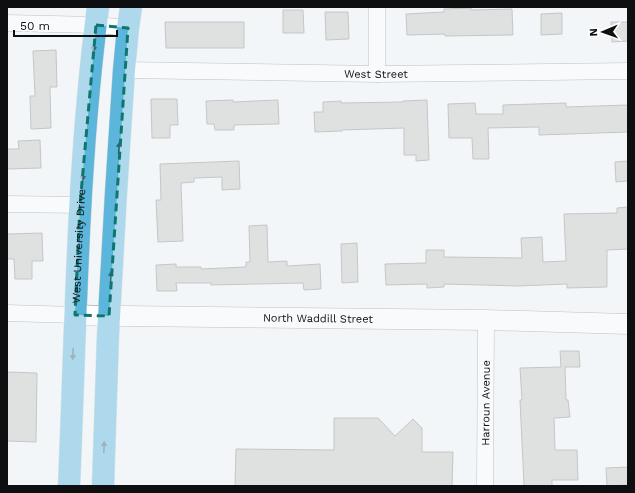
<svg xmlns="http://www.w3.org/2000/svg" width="635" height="493" font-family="'Work Sans',sans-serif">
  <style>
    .building { fill: #c7c5c1; stroke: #8e8c89 }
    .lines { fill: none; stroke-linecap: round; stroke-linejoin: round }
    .minor-casing { stroke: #818487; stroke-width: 17 }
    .tertiary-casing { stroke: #818487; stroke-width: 21 }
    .trunk-casing { stroke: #cfcfcf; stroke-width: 23 }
    .minor { stroke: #fff; stroke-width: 16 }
    .tertiary { stroke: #fff; stroke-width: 20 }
    .trunk { stroke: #5cb6db; stroke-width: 22 }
    .oneway { fill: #356276 }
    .marked { fill: none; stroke: #0f766e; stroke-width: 3; stroke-dasharray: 8 5; stroke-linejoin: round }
    .labels { text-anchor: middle; stroke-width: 3; stroke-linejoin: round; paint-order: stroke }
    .street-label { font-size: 11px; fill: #0e0f10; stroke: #fff }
  </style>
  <rect width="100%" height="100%" fill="#f2f6f9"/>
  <g class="building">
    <path d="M 471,8 L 471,10 L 512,9 L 513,35 L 445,36 L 445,34 L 407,35 L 406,14 L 444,12 L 444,9 Z"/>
    <path d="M 283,10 L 303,10 L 304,33 L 283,33 Z"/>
    <path d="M 325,12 L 348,12 L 349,39 L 326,40 Z"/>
    <path d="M 562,13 L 562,34 L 541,35 L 541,14 Z"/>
    <path d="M 165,22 L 244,22 L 244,48 L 166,48 Z"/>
    <path d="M 611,22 L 628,22 L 628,41 L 612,42 Z"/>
    <path d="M 56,50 L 57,87 L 50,87 L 51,128 L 31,129 L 30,96 L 35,96 L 33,51 Z"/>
    <path d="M 151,99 L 177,99 L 178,125 L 170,125 L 170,138 L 152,138 Z"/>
    <path d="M 233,100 L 233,102 L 278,100 L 279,124 L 234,125 L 234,130 L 215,130 L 214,124 L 207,124 L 206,101 Z"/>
    <path d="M 427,100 L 429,160 L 416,161 L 416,155 L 404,155 L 404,128 L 342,130 L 342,131 L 315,132 L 314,112 L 323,112 L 323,102 L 341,101 L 341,103 L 403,102 L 403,101 Z"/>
    <path d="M 475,103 L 476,114 L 503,114 L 503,105 L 566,103 L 566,107 L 628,105 L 628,132 L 539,135 L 539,127 L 488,128 L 489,159 L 473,159 L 472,138 L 449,138 L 448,104 Z"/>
    <path d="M 40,140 L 41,168 L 7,169 L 7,149 L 19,149 L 18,141 Z"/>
    <path d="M 239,161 L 240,189 L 222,190 L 222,177 L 194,178 L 194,182 L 181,183 L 183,241 L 158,242 L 156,200 L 161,200 L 160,164 Z"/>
    <path d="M 628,161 L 628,181 L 616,182 L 615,162 Z"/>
    <path d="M 628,207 L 628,249 L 607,250 L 607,287 L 567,288 L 567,284 L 518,286 L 444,284 L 444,287 L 427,288 L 427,284 L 386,285 L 385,264 L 426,263 L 426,250 L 444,250 L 444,257 L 522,258 L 521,238 L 542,237 L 543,262 L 566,261 L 564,214 L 617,213 L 617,208 Z"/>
    <path d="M 267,225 L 268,262 L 287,261 L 287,266 L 320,264 L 321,289 L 304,290 L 303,283 L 211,285 L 211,283 L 176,283 L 177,291 L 157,291 L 156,265 L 176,264 L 176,267 L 201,267 L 201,269 L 246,267 L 246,262 L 250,262 L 249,226 Z"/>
    <path d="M 42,233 L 43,261 L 32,261 L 32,279 L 15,279 L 14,259 L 7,259 L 7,234 Z"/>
    <path d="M 357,243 L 358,282 L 342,283 L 341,244 Z"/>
    <path d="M 560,351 L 579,351 L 580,367 L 565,367 L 566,400 L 568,400 L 570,417 L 554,418 L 555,450 L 577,450 L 578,480 L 552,480 L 552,486 L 524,486 L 520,400 L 522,400 L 520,368 L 561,367 Z"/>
    <path d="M 7,372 L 37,373 L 36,442 L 7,441 Z"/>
    <path d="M 334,418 L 378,418 L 395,436 L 413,419 L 422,428 L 422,452 L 453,452 L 452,486 L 235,486 L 236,449 L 334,450 Z"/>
    <path d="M 628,467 L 628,485 L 607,486 L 606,468 Z"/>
  </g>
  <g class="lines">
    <g class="minor-casing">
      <g id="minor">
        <path d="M 7,23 L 96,25 L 128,28"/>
        <path id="s1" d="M 124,70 L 377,74 L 628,71"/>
        <path d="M 377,74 L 377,7"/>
        <path d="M 7,204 L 80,205"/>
        <path d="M 7,313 L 75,315"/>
        <path id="s2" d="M 485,486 L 486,320"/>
      </g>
    </g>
    <g class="tertiary-casing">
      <g id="tertiary">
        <path id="s3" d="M 75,315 L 109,316 L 124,316 L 486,320 L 628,324"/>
      </g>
    </g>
    <g class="trunk-casing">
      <g id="trunk">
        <path id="s4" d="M 69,486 C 76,326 77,166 98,7"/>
        <path d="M 103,486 L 108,335 L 116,193 L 124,70 L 128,28 L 131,7"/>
      </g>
    </g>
    <use href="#minor" class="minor"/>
    <use href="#tertiary" class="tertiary"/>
    <use href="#trunk" class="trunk"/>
  </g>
  <defs><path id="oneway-solid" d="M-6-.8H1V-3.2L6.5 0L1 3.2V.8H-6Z"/></defs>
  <g class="oneway">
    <use href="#oneway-solid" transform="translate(94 46) rotate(96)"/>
    <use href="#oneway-solid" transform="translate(119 148) rotate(-86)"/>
    <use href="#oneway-solid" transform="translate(83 175) rotate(94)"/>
    <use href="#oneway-solid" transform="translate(111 277) rotate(-87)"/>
    <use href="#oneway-solid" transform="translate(73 354) rotate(92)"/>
    <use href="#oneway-solid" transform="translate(104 447) rotate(-88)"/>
  </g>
  <path d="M0 0H635V493H0ZM 96,25 L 128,28 L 109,316 L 75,315 L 80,205 Z" fill="#f2f6f9" fill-opacity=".55" fill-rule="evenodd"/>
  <path class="marked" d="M 96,25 L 128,28 L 109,316 L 75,315 L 80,205 Z"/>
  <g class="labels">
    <g class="street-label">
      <text dy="4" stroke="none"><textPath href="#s1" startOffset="252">West Street</textPath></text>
      <text dy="4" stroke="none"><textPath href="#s4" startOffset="240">West University Drive</textPath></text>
      <text dy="4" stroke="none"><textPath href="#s3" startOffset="243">North Waddill Street</textPath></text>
      <text dy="4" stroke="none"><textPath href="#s2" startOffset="83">Harroun Avenue</textPath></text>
    </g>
  </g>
  <rect width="635" height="493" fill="none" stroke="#0e0f10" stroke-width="16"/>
  <g transform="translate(603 32) rotate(268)" stroke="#ffffff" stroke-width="3" paint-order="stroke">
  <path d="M0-3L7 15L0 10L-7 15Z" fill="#0e0f10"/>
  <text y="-6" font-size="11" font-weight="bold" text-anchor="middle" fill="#0e0f10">N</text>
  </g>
  <path d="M14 30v6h103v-6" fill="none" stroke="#0e0f10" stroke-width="2"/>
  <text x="20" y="30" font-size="12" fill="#0e0f10" stroke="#ffffff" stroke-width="3" paint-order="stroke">50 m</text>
</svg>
